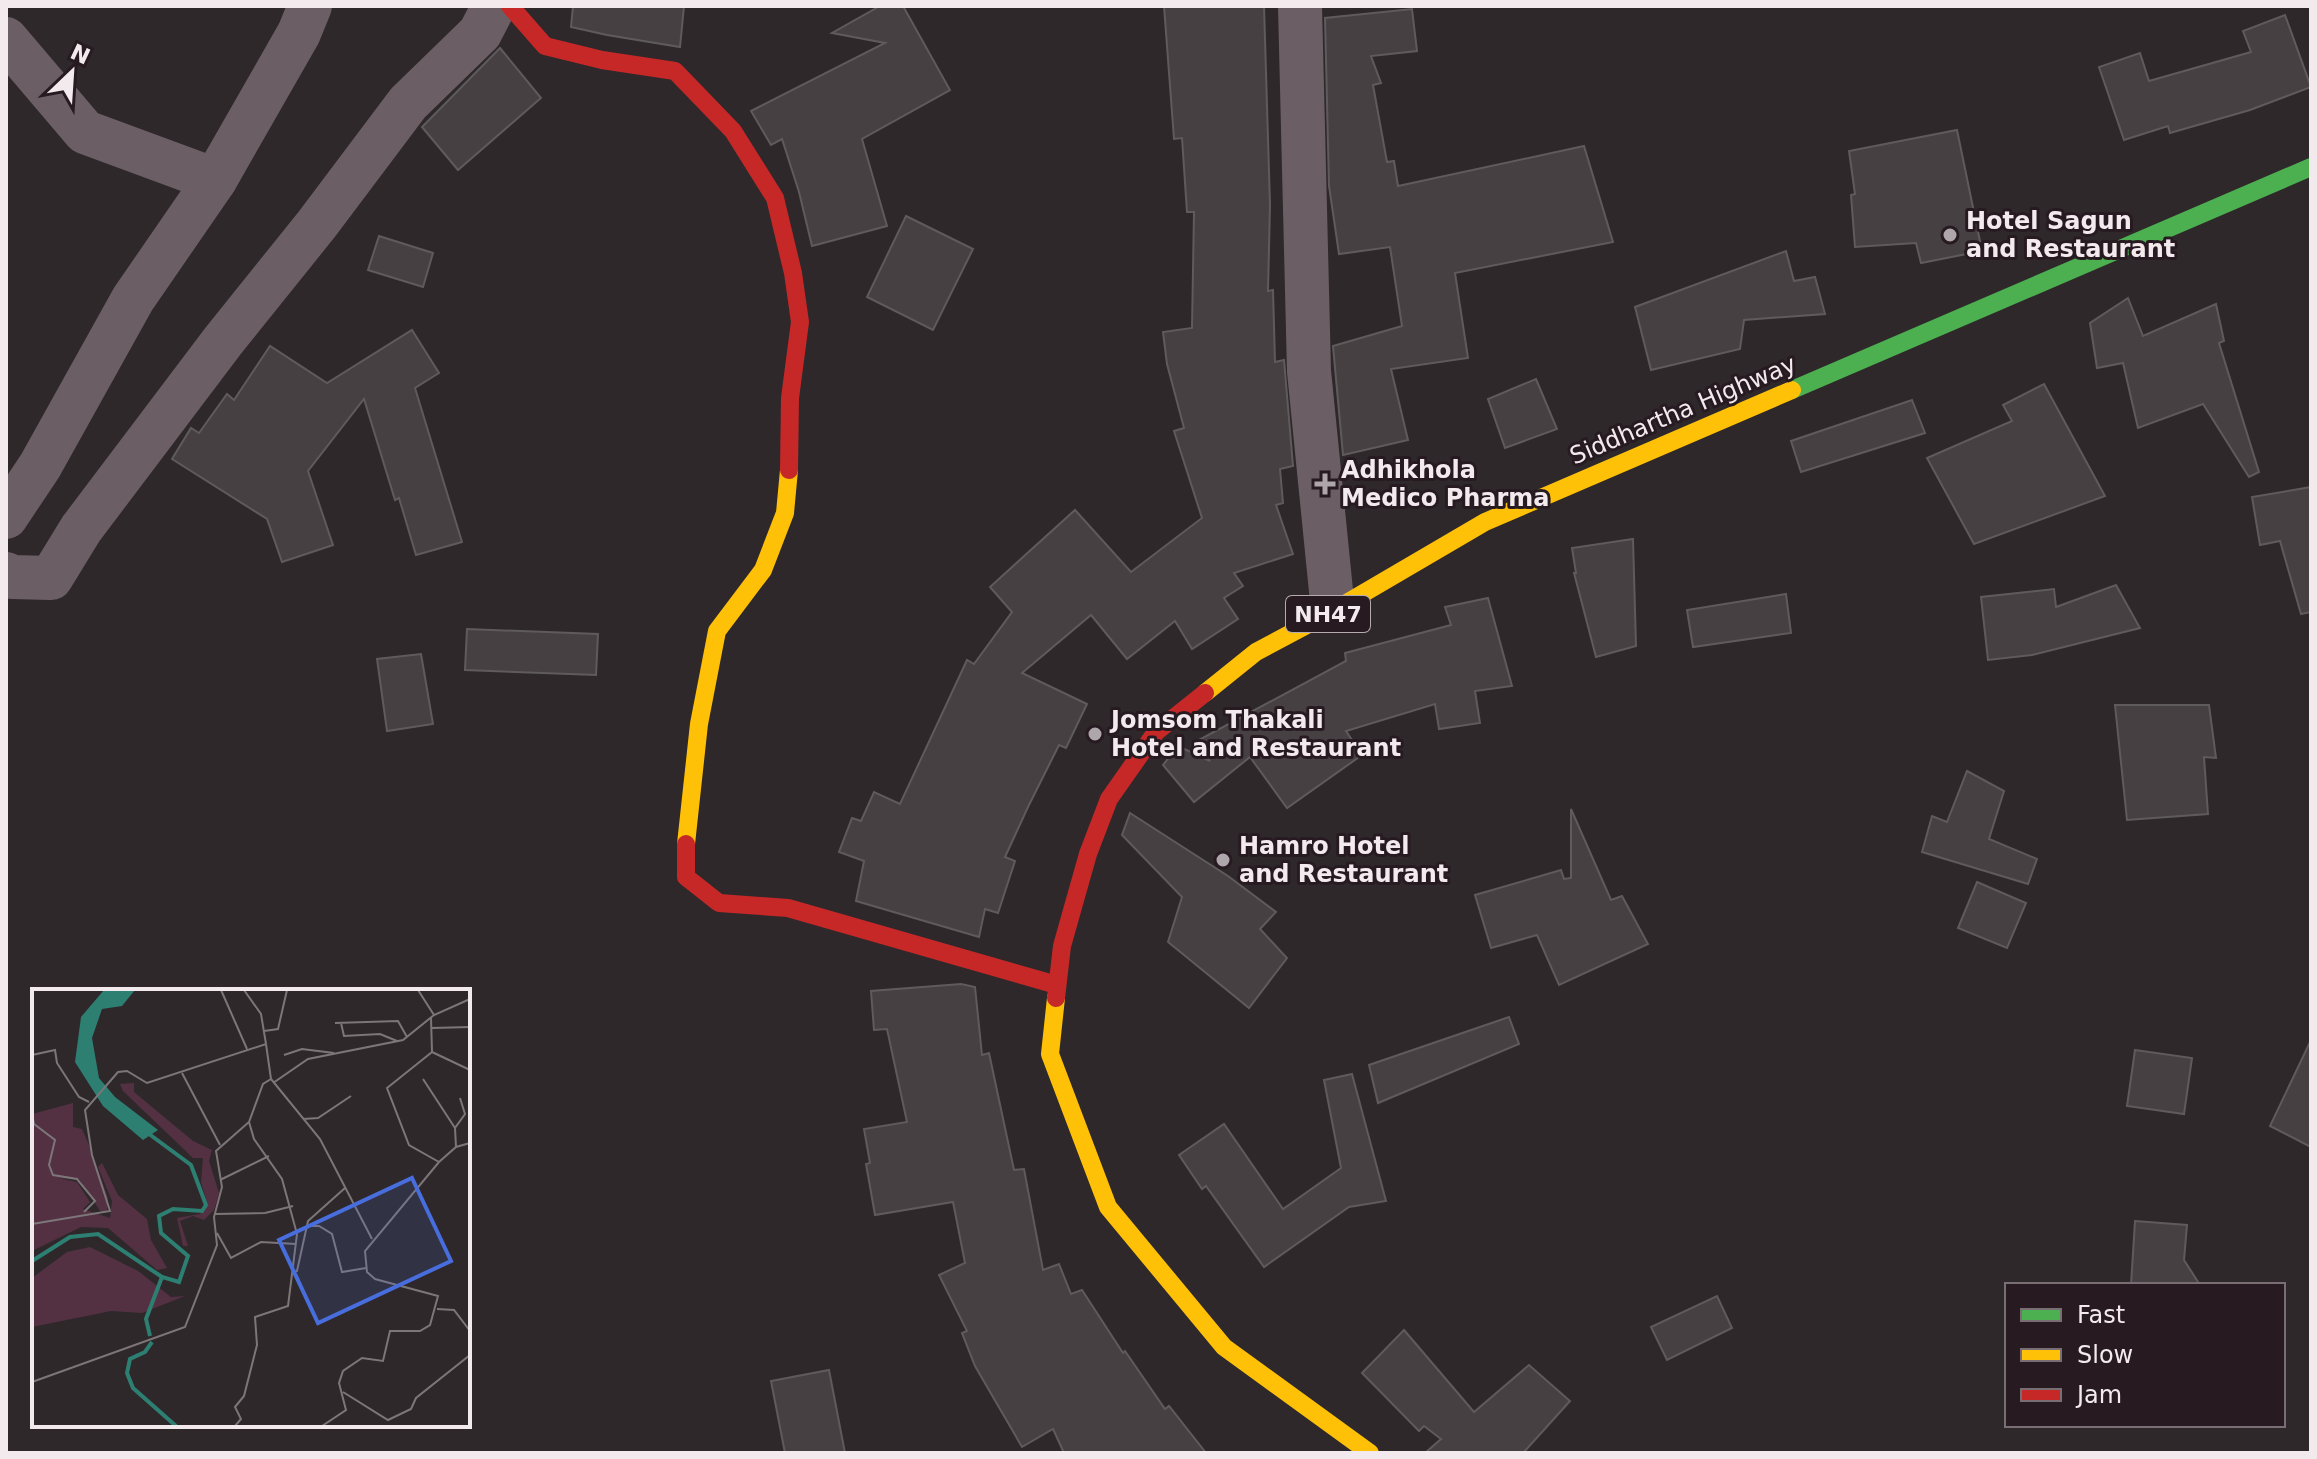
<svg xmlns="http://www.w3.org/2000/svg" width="2317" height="1459" font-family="'DejaVu Sans',sans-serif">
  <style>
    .building { fill: #464043; stroke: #5f5a5c; stroke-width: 2 }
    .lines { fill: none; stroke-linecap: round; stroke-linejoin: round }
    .street { stroke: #6b5f65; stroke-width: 44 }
    .fast { stroke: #4caf50; stroke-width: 18 }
    .slow { stroke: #ffc107; stroke-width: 18 }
    .jam { stroke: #c62828; stroke-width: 18 }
    .poi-dot { fill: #aea6aa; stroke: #271b21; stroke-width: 3 }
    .labels { text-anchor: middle; stroke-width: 6; stroke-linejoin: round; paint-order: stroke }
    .shield { fill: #271b21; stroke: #b6acb0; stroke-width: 2 }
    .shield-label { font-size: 22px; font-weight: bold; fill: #f3eaee }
    .poi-label { font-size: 24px; font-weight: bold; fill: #f3eaee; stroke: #271b21; text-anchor: start }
    .street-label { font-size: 24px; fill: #f3eaee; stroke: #271b21 }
    .inset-river { fill: none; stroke: #2d7f72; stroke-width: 4 }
    .inset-road { fill: none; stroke: #7d7679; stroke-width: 2 }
    .view { fill: #486ddc; fill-opacity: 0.15; stroke: #486ddc; stroke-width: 4 }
    .inset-edge { fill: none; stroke: #f3eaee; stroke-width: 4 }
  </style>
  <rect width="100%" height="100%" fill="#2e282b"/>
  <g class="building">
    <path d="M 573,6 L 684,6 L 680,47 L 607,35 L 571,27 Z"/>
    <path d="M 880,6 L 903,6 L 950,90 L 862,139 L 887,226 L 812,246 L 799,192 L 782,139 L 771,145 L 751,111 L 885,43 L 832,33 Z"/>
    <path d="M 1164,6 L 1264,6 L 1270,205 L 1268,291 L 1273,290 L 1275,362 L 1284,360 L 1293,466 L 1280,469 L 1283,503 L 1276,505 L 1293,554 L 1234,573 L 1243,586 L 1224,598 L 1238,619 L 1192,649 L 1175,621 L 1127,659 L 1091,615 L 1022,673 L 1087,704 L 1066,748 L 1059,745 L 1028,807 L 1005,857 L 1015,861 L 998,913 L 985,909 L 979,937 L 856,901 L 864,861 L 839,852 L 852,818 L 861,821 L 874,792 L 900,804 L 967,660 L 974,664 L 1012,612 L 990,587 L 1075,510 L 1131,572 L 1202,518 L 1174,431 L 1184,428 L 1167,364 L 1163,332 L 1192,328 L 1194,212 L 1187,212 L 1182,138 L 1174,139 Z"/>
    <path d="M 1412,9 L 1417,51 L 1371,56 L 1381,83 L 1373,85 L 1387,162 L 1394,161 L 1398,186 L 1584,146 L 1613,242 L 1455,273 L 1468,358 L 1391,369 L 1408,440 L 1343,455 L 1333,346 L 1402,326 L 1390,247 L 1339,254 L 1329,186 L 1325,18 Z"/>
    <path d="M 2285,15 L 2311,87 L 2250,110 L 2170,133 L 2168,126 L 2124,140 L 2099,67 L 2140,53 L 2149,81 L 2251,52 L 2243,31 Z"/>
    <path d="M 500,48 L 541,98 L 458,170 L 422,127 Z"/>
    <path d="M 1957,130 L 1982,251 L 1921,263 L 1916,243 L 1855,247 L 1851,195 L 1855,194 L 1849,151 Z"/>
    <path d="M 906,216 L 973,249 L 933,330 L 867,297 Z"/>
    <path d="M 379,236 L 433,253 L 423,287 L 368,270 Z"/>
    <path d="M 1786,251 L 1794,281 L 1815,277 L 1825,314 L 1744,320 L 1740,349 L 1651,370 L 1635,307 Z"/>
    <path d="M 2128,298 L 2143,336 L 2216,304 L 2224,341 L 2219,343 L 2259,472 L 2249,477 L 2203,404 L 2138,428 L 2123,363 L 2097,368 L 2090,323 Z"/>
    <path d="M 412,330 L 439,373 L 415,388 L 462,542 L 416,555 L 399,498 L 395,500 L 364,399 L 308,471 L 333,545 L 282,562 L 267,519 L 172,459 L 191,428 L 199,433 L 227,394 L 234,400 L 270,346 L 327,383 Z"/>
    <path d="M 1536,379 L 1557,429 L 1505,448 L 1488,399 Z"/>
    <path d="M 2044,384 L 2105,496 L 1974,544 L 1927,458 L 2012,421 L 2003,405 Z"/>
    <path d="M 1912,400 L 1925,433 L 1801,472 L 1791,441 Z"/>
    <path d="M 2311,487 L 2311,612 L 2301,614 L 2280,541 L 2260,545 L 2252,497 Z"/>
    <path d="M 1633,539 L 1636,646 L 1596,657 L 1574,573 L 1576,573 L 1572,548 Z"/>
    <path d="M 2116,585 L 2140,628 L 2032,655 L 1988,660 L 1981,597 L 2054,589 L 2056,607 Z"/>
    <path d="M 1786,594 L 1791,633 L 1693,647 L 1687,610 Z"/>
    <path d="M 1488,598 L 1512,686 L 1475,691 L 1480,723 L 1439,729 L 1435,704 L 1346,731 L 1362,755 L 1287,808 L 1250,757 L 1194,802 L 1163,765 L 1178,746 L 1210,761 L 1195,742 L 1346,661 L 1345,653 L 1451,625 L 1445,607 Z"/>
    <path d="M 467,629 L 598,634 L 596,675 L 465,670 Z"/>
    <path d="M 421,654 L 433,724 L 387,731 L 377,659 Z"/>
    <path d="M 2115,705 L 2209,705 L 2216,758 L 2204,757 L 2208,814 L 2127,820 Z"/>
    <path d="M 1967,771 L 2004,791 L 1989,839 L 2037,859 L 2028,884 L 1922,852 L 1932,816 L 1947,822 Z"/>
    <path d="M 1571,809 L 1611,900 L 1622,896 L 1648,944 L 1559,985 L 1537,935 L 1491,948 L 1475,895 L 1561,870 L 1564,879 L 1571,878 Z"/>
    <path d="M 1130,813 L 1228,876 L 1276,912 L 1260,929 L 1287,958 L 1249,1008 L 1168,942 L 1182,897 L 1122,835 Z"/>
    <path d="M 1977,882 L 2026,903 L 2007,948 L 1958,928 Z"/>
    <path d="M 961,984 L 975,987 L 982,1055 L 989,1053 L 1014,1170 L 1024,1169 L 1043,1270 L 1059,1264 L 1071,1294 L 1082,1290 L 1123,1353 L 1125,1351 L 1165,1409 L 1169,1406 L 1206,1453 L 1064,1453 L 1053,1429 L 1022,1447 L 975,1366 L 962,1333 L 967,1331 L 939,1275 L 965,1263 L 953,1202 L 875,1215 L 866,1164 L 870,1163 L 864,1129 L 907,1122 L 887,1029 L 874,1030 L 871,991 Z"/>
    <path d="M 1509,1017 L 1519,1044 L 1378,1103 L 1369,1065 Z"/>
    <path d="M 2311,1040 L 2311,1147 L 2270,1126 Z"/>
    <path d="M 2135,1050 L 2192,1058 L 2184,1114 L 2127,1106 Z"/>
    <path d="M 1352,1074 L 1386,1201 L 1349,1207 L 1264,1267 L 1206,1186 L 1202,1189 L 1179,1155 L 1224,1124 L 1283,1209 L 1341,1168 L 1324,1080 Z"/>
    <path d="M 2135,1221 L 2187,1225 L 2184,1260 L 2200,1285 L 2131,1285 Z"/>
    <path d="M 1717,1296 L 1732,1328 L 1667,1360 L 1651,1327 Z"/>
    <path d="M 1404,1330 L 1474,1412 L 1529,1365 L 1570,1401 L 1523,1453 L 1425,1453 L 1441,1439 L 1424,1426 L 1419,1431 L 1362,1373 Z"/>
    <path d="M 829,1370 L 845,1453 L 785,1453 L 771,1381 Z"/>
  </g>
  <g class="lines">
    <g class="street">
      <path d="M 1300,6 L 1309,371 L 1333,611"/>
      <path d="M 6,39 L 85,132 L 215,180"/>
      <path d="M 6,517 L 40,466 L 133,299 L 215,180 L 299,33 L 310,6"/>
      <path d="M 6,574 L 12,577 L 51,578 L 81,529 L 223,341 L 317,224 L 408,103 L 480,33 L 494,6"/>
    </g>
    <path class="fast" d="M 1792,390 L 2311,167"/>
    <g class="slow">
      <path d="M 1205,693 L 1256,652 L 1333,611 L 1485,522 L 1792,390"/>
      <path d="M 686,844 L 699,724 L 717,631 L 763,570 L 785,513 L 789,470"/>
      <path d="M 1056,998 L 1050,1054 L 1108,1207 L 1224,1347 L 1370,1453"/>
    </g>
    <g class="jam">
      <path d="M 510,6 L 545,46 L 602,60 L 675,71 L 733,131 L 775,198 L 793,273 L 800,322 L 790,398 L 789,470"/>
      <path d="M 686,844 L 686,877 L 719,903 L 788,908 L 1057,985"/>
      <path d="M 1056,998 L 1062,946 L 1088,854 L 1109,799 L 1156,732 L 1205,693"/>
    </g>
  </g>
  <g class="poi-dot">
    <circle cx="1950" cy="235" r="8"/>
    <path d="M1321 472h8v8h8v8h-8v8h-8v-8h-8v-8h8z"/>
    <circle cx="1095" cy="734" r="8"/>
    <circle cx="1223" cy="860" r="8"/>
  </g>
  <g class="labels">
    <rect class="shield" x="1286" y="596" width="84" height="36" rx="6"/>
    <g class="shield-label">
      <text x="1328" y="622">NH47</text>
    </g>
    <g class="poi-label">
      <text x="1966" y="229">Hotel Sagun<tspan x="1966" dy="28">and Restaurant</tspan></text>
      <text x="1341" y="478">Adhikhola<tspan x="1341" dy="28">Medico Pharma</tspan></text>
      <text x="1111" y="728">Jomsom Thakali<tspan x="1111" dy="28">Hotel and Restaurant</tspan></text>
      <text x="1239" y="854">Hamro Hotel<tspan x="1239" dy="28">and Restaurant</tspan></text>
    </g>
    <g class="street-label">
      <text transform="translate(1683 410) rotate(-23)" y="8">Siddhartha Highway</text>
    </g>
  </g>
  <g transform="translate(32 989)">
    <rect width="438" height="438" fill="#2e282b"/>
    <path d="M 102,94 L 102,103 L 161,152 L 180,161 L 177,172 L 187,204 L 182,221 L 172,231 L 161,227 L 148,232 L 156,257 L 151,257 L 145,229 L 168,225 L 176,216 L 169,193 L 171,169 L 161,169 L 91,102 L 88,95 ZM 41,114 L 41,138 L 50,140 L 57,156 L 76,209 L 75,223 L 68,222 L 48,191 L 26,189 L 45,193 L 58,213 L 51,220 L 78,229 L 80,212 L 66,178 L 70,174 L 86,206 L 115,230 L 119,251 L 135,279 L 125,281 L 76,239 L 49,238 L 0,262 L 0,125 ZM 58,258 L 106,282 L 139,308 L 153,307 L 110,324 L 79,322 L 0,338 L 0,289 L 35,263 Z" fill="#533142"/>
    <path d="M 72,1 L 103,1 L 90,17 L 70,20 L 60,49 L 67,89 L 83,108 L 126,141 L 111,151 L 71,117 L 43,73 L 49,28 Z" fill="#2d7f72"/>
    <path class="inset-river" d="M 0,272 L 38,248 L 66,245 L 130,288 L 147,293 L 156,267 L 129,244 L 127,227 L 141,220 L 170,222 L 174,216 L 159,176 L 113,142M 118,347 L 114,330 L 130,288M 120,353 L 113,363 L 98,370 L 95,384 L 101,399 L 144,437"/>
    <path class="inset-road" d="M 189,1 L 215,60M 212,1 L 229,25 L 234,55M 386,1 L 402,26M 399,29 L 400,63 L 355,99 L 377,156 L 407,173M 303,34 L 366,32 L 375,48M 309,34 L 312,47 L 348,45 L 365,52M 400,39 L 438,38M 232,42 L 246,40 L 255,1M 400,63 L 438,81M 0,66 L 23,61 L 25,74 L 47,108 L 57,113M 252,66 L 270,60 L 302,64M 150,84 L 188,156M 391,90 L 423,139M 241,94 L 276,70 L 371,51 L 402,26 L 438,10M 0,125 L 2,135 L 23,151 L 17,176 L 21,186 L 45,190 L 63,212 L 52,223M 271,130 L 286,129 L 319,107M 424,158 L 423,139 L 433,125 L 428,109M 188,191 L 237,167M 183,225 L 233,224 L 261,217M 0,235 L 78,222 L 60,166 L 53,121 L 86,83 L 95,82 L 115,94 L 234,55 L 239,90 L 288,150 L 340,250M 275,237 L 287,237 L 300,245 L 310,283 L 334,279M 185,244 L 199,269 L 229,253 L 264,255M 261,283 L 265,282 L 276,232 L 313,199M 405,320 L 422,321 L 438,342M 0,393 L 153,338 L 185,256 L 182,228 L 190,198 L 184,162 L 217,133 L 231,95 L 239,90M 311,403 L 356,431 L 379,420 L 384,409 L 438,366M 203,437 L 209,430 L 203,418 L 212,407 L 225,356 L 223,328 L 256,317 L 265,245 L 250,190 L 222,150 L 217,133M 290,437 L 314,421 L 307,394 L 311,382 L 330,369 L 351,372 L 358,342 L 388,342 L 398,336 L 406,307 L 343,290 L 335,283 L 333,262 L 407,173 L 424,158 L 438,154"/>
    <path class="view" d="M 380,189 L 419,272 L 286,334 L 247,251 Z"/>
    <rect width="438" height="438" class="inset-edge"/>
  </g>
  <rect width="2317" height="1459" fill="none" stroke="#f3eaee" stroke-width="16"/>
  <rect x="2005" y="1283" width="280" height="144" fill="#271b21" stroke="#796e73" stroke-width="2"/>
  <rect x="2021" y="1309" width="40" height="12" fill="#4caf50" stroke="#796e73" stroke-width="2"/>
  <text x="2077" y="1323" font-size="24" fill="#f3eaee">Fast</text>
  <rect x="2021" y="1349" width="40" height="12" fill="#ffc107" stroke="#796e73" stroke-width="2"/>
  <text x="2077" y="1363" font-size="24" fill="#f3eaee">Slow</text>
  <rect x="2021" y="1389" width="40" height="12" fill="#c62828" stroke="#796e73" stroke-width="2"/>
  <text x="2077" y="1403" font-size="24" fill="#f3eaee">Jam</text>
  <g transform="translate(72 72) rotate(25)" stroke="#271b21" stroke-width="6" paint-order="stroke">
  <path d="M0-6L14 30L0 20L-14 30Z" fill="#f3eaee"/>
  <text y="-12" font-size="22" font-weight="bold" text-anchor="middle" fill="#f3eaee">N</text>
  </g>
</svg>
